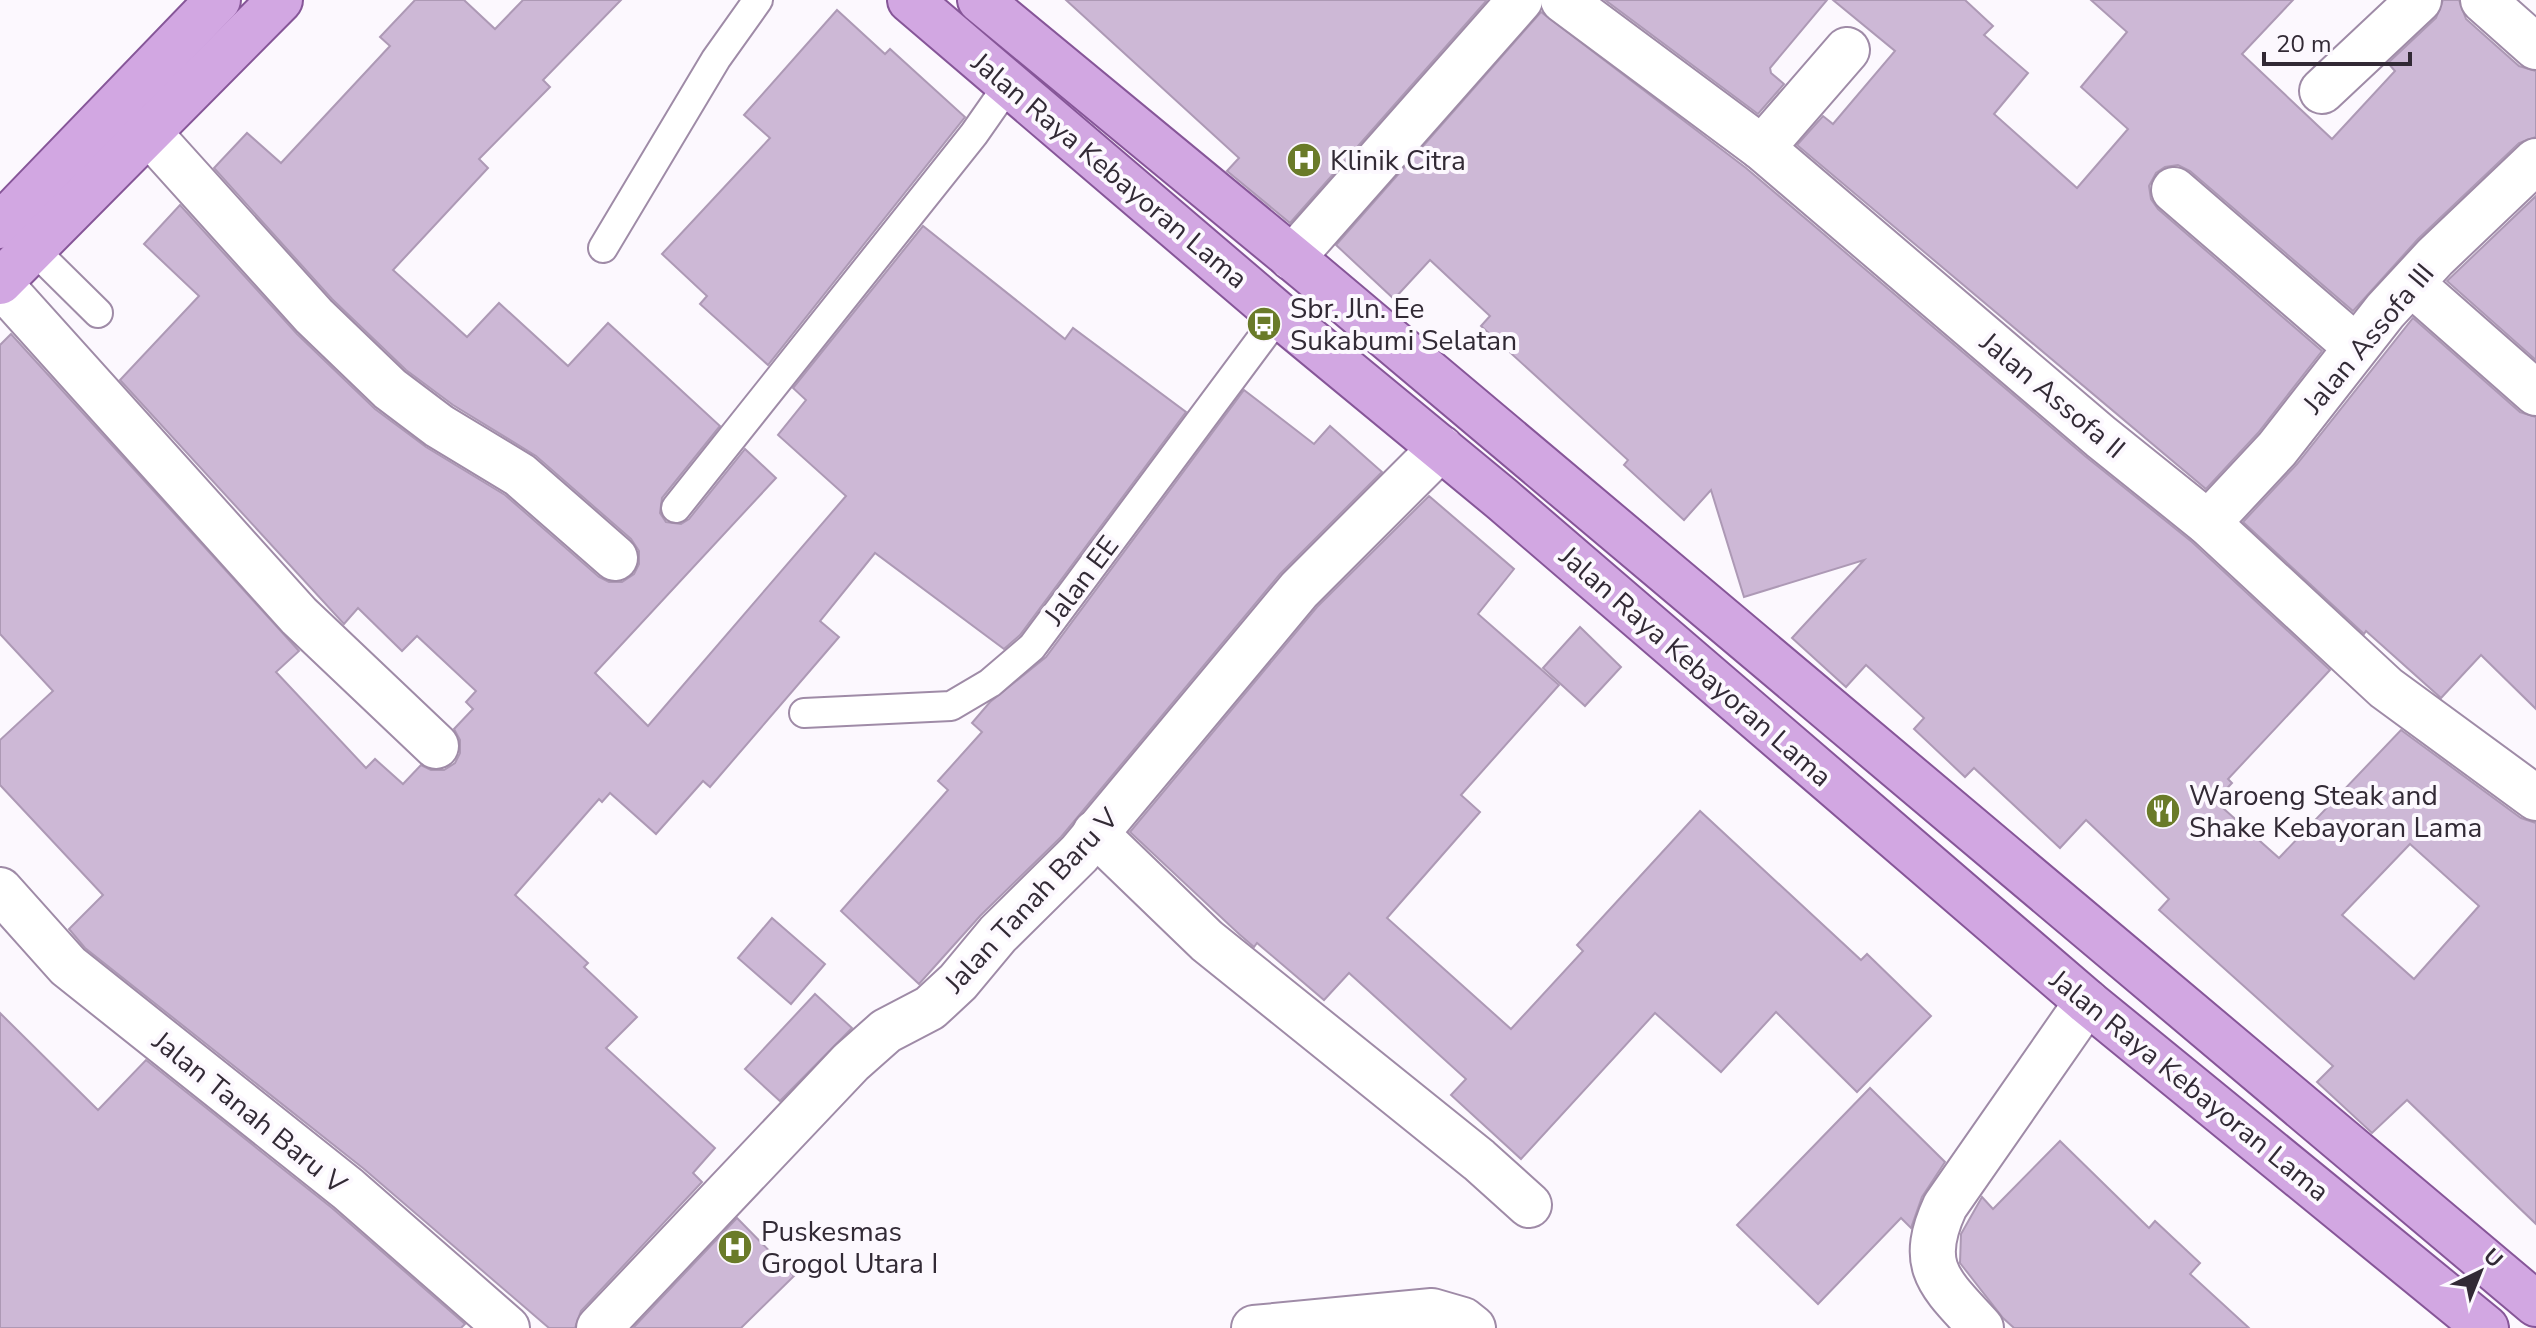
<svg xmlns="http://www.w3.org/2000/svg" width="2536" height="1328" font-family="'Nunito Sans',sans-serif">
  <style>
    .building { fill: #cdb8d6; stroke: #ad99b5; stroke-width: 2; fill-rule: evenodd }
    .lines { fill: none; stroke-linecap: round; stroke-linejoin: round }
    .service-casing { stroke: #9f8ba7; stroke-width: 32 }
    .minor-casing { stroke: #9f8ba7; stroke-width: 48 }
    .primary-casing { stroke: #865698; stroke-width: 48 }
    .service { stroke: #fff; stroke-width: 28 }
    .minor { stroke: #fff; stroke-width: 44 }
    .primary { stroke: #d2a7e2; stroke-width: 44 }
    .labels { text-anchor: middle; stroke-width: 8; stroke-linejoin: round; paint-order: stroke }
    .poi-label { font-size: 28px; fill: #322a35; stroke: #fcf8fe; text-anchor: start }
    .street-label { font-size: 28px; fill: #322a35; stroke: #fcf8fe }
  </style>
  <rect width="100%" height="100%" fill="#fcf8fe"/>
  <g class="building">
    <path d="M 415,0 L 464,0 L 495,29 L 523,0 L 621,0 L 543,80 L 550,87 L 479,159 L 488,168 L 393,270 L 467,337 L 499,303 L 568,366 L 608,323 L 720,426 L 662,498 L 660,513 L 666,522 L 681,524 L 689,519 L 745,449 L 776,478 L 595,673 L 648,726 L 846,496 L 778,435 L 806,400 L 793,388 L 923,226 L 1065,339 L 1073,328 L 1186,412 L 1020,635 L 1004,649 L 875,553 L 820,621 L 839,637 L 710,787 L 703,781 L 656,834 L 610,793 L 602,802 L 599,799 L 515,895 L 588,963 L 584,967 L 637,1017 L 606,1048 L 715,1148 L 693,1173 L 702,1182 L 581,1311 L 575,1328 L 549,1328 L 364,1169 L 85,948 L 69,929 L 103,895 L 0,785 L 0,740 L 53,691 L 0,634 L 0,345 L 11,334 L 299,651 L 276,672 L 366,768 L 375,759 L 403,784 L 421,765 L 431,770 L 444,770 L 455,763 L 460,753 L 460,740 L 454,729 L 473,709 L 466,702 L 476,691 L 417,636 L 402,651 L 358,608 L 344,624 L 120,380 L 199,296 L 144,244 L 180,205 L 297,334 L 375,409 L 426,447 L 505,495 L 599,577 L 609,582 L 622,582 L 634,574 L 639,564 L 639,551 L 631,539 L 536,456 L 453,405 L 406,370 L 332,299 L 214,168 L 247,133 L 281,163 L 390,46 L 380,37 Z"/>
    <path d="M 1066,0 L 1487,0 L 1290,223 L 1227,171 L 1239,158 Z"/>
    <path d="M 1605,0 L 1827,0 L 1770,68 L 1771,73 L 1784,84 L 1758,114 Z"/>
    <path d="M 1833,0 L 1965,0 L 1993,26 L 1984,35 L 2028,73 L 1994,114 L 2077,188 L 2128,129 L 2081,87 L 2127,32 L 2091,0 L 2293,0 L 2242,54 L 2332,139 L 2395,71 L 2388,63 L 2436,18 L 2443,0 L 2459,0 L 2466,19 L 2519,66 L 2536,71 L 2536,137 L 2519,143 L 2418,239 L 2353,311 L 2190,171 L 2178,165 L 2165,167 L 2156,173 L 2149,186 L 2151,199 L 2158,209 L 2322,351 L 2258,433 L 2206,489 L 1797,145 L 1823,116 L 1833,124 L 1895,51 Z"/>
    <path d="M 837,10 L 885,54 L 890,49 L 965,117 L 768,365 L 700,304 L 707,296 L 662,254 L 770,138 L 744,115 Z"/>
    <path d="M 1541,12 L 1746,168 L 2085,456 L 2192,542 L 2330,670 L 2228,779 L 2232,783 L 2215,801 L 2279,858 L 2401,730 L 2521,818 L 2536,823 L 2536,1224 L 2407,1100 L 2372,1133 L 2317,1082 L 2333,1066 L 2159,910 L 2169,899 L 2086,820 L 2060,848 L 1974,768 L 1965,777 L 1914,729 L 1924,718 L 1866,665 L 1846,687 L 1792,638 L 1864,560 L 1744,597 L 1711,490 L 1684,520 L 1624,465 L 1628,460 L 1481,326 L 1490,316 L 1430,260 L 1394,299 L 1336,245 ZM 2410,844 L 2479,906 L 2414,979 L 2342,915 Z"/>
    <path d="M 2536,196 L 2536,360 L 2447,281 Z"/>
    <path d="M 2413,318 L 2520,412 L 2536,417 L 2536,709 L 2481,655 L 2441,698 L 2366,631 L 2364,634 L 2243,522 L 2297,464 Z"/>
    <path d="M 1244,390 L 1314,444 L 1330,426 L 1382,472 L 1280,574 L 1061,837 L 980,916 L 919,984 L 841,911 L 948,790 L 938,781 L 982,732 L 972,723 L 990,702 L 1046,657 Z"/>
    <path d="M 1429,496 L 1514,569 L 1478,614 L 1559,685 L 1461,795 L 1480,812 L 1387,918 L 1511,1029 L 1583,951 L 1577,945 L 1700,811 L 1861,960 L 1867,954 L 1931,1016 L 1857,1092 L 1776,1012 L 1721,1072 L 1655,1013 L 1521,1159 L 1451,1095 L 1466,1079 L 1349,973 L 1324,1000 L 1257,943 L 1254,947 L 1239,934 L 1130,832 L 1317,607 Z"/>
    <path d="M 1580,627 L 1621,667 L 1585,706 L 1543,668 Z"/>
    <path d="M 772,918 L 825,964 L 791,1004 L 738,958 Z"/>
    <path d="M 815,994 L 852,1028 L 780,1101 L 745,1069 Z"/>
    <path d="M 0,1013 L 98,1110 L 146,1060 L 332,1208 L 465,1324 L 461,1328 L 0,1328 Z"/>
    <path d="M 1870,1088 L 1945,1162 L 1922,1197 L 1911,1228 L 1901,1218 L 1818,1304 L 1737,1225 Z"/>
    <path d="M 2060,1141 L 2149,1228 L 2155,1221 L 2200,1263 L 2190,1274 L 2249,1328 L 2014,1328 L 2003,1318 L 1960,1263 L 1961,1234 L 1982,1197 L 1993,1209 Z"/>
    <path d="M 737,1218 L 794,1276 L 741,1328 L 633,1328 Z"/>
  </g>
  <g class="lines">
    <g class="service-casing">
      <g id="service">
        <path d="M 22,238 L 98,313"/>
        <path d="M 603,248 L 716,59 L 758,0"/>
        <path d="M 676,508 L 974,134 L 1009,84"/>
        <path d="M 804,713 L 951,706 L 990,683 L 1032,647 L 1279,315"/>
      </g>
    </g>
    <g class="minor-casing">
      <g id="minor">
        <path d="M 1563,0 L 1762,148 L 2101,437 L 2208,523 L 2386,688 L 2536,798"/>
        <path d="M 2483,0 L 2536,47"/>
        <path d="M 2322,91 L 2419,0"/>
        <path d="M 148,132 L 314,316 L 390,389 L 439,426 L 520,475 L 615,558"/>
        <path d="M 1762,148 L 1847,50"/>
        <path d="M 2174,190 L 2355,346"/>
        <path d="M 1292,258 L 1520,0"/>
        <path d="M 0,284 L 299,616 L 436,746"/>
        <path d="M 2412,284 L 2536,393"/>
        <path d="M 2208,523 L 2277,449 L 2385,311 L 2435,257 L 2536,161"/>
        <path d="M 1095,833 L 1207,941 L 1479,1160 L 1529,1205"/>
        <path d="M 0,890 L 68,966 L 348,1189 L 507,1328"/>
        <path d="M 599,1328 L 851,1062 L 886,1031 L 930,1008 L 958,982 L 998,934 L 1079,854 L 1299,590 L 1441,448"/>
        <path d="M 1254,1328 L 1432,1311 L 1463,1320 L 1473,1328"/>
        <path d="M 1981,1328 C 1940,1283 1917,1267 1945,1206 L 2087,1002"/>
      </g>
    </g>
    <g class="primary-casing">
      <g id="primary">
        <path d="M 910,0 L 1279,315 L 1502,499 L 2087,1002 L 2486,1328"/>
        <path d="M 980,0 L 1312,274 L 2536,1304"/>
        <path d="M 0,226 L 218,0"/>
        <path d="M 0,282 L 280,0"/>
      </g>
    </g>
    <use href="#service" class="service"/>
    <use href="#minor" class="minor"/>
    <use href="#primary" class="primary"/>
  </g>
  <defs>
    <g id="hospital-disc" transform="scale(1.8)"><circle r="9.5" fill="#6a7b29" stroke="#fcf8fe"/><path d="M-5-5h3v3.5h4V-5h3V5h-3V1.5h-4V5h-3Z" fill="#fff"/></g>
    <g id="bus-disc" transform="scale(1.8)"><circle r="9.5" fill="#6a7b29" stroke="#fcf8fe"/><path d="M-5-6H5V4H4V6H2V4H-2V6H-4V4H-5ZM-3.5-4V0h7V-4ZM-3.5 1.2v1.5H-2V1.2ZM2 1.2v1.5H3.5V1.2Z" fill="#fff"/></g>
    <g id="restaurant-disc" transform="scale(1.8)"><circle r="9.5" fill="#6a7b29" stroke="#fcf8fe"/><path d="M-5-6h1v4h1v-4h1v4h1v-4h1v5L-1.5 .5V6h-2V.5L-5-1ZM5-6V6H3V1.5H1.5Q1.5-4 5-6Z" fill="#fff"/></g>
  </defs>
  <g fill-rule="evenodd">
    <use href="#hospital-disc" x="1304" y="160"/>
    <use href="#bus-disc" x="1264" y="324"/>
    <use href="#restaurant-disc" x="2163" y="811"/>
    <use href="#hospital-disc" x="735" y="1247"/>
  </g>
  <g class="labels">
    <g class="poi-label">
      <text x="1330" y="170">Klinik Citra</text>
      <text x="1290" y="318">Sbr. Jln. Ee<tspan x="1290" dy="32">Sukabumi Selatan</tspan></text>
      <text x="2189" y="805">Waroeng Steak and<tspan x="2189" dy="32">Shake Kebayoran Lama</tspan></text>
      <text x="761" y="1241">Puskesmas<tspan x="761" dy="32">Grogol Utara I</tspan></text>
    </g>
    <g class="street-label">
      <text transform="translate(1110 170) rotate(40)" y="10">Jalan Raya Kebayoran Lama</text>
      <text transform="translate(2368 338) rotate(-50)" y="10">Jalan Assofa III</text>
      <text transform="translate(2053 395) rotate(40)" y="10">Jalan Assofa II</text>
      <text transform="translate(1081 580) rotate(-53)" y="10">Jalan EE</text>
      <text transform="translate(1696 666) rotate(41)" y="10">Jalan Raya Kebayoran Lama</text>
      <text transform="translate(1031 900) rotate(-47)" y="10">Jalan Tanah Baru V</text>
      <text transform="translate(2190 1085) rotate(39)" y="10">Jalan Raya Kebayoran Lama</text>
      <text transform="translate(250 1112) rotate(39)" y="10">Jalan Tanah Baru V</text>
    </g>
  </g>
  <g transform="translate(2480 1272) rotate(43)" stroke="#fcf8fe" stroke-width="6" paint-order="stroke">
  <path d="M0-6L14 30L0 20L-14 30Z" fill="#322a35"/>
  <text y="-12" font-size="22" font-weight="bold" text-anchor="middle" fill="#322a35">U</text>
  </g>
  <path d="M2264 52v12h146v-12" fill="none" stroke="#322a35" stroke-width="4"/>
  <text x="2276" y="52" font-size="24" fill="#322a35" stroke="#fcf8fe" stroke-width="6" paint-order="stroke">20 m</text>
</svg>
